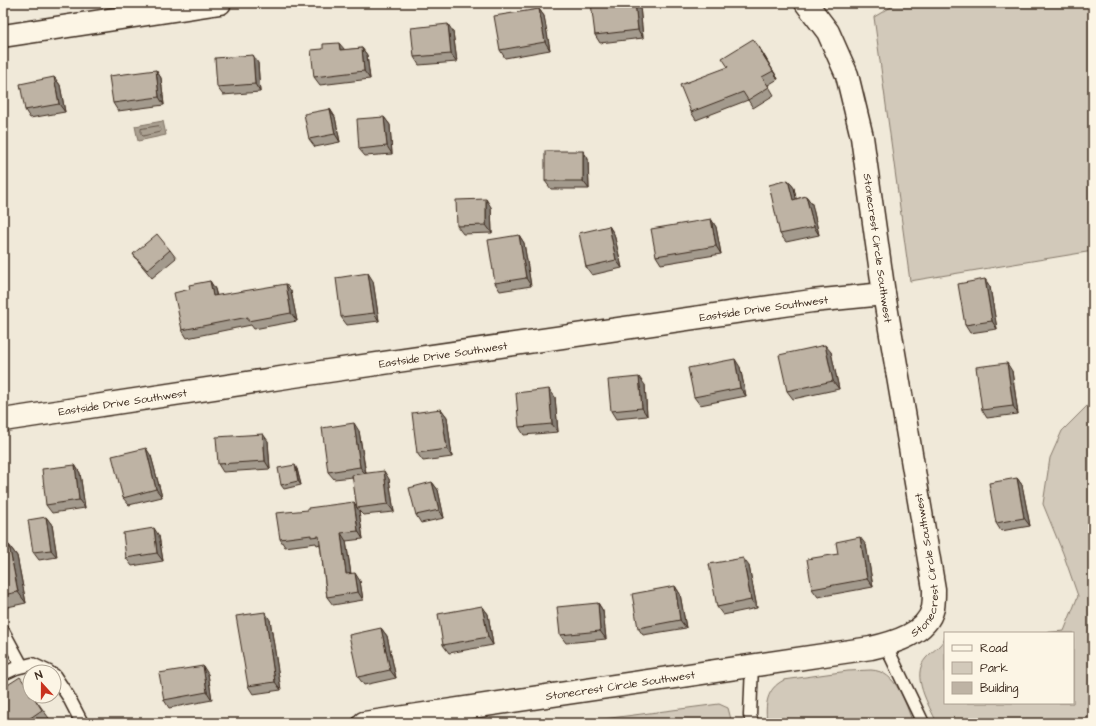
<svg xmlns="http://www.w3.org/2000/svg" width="1096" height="726" font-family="'Architects Daughter',sans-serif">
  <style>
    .green { fill: #d2c9ba; stroke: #867a6c }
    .water { fill: #aaa091; stroke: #7e7163 }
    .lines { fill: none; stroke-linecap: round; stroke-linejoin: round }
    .shore { stroke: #67594c; stroke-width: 1 }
    .lane-casing { stroke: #3b2a1e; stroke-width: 15 }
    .street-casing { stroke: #3b2a1e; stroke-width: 25 }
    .lane { stroke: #fcf5e5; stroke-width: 12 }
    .street { stroke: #fcf5e5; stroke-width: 22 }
    .wall { fill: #a39a8d; stroke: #3b2a1e }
    .shaded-wall { fill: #857d73; stroke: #3b2a1e }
    .building { fill: #beb3a4; stroke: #3b2a1e }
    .labels { text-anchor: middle; stroke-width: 4; stroke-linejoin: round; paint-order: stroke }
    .street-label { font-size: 11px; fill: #3b2a1e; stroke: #fcf5e5 }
  </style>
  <rect width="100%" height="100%" fill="#f0e9d9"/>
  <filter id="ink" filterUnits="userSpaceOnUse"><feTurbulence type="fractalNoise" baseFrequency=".025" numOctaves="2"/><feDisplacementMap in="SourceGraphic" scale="8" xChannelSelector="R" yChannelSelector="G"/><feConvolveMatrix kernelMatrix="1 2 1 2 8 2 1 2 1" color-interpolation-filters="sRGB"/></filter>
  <g filter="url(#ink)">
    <g class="green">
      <path d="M 898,3 L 1093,3 L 1093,251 L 910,281 L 874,17 Z"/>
      <path d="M 1093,400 L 1093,723 L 937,723 C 929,705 910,676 926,658 C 933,650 941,647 945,637 L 945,703 L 1073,703 L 1073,633 L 1040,633 L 1064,631 L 1078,596 L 1063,553 L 1043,504 L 1050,458 L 1062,431 Z"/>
      <path d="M 871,670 C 897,671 905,703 913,723 L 767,723 C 765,705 766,689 784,680 L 848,671 Z"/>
      <path d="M 719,704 L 728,708 L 732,723 L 572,723 Z"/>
    </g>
    <path class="water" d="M 163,121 L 166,135 L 138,141 L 135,126 Z"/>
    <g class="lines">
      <path class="shore" d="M 159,126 L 161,130 L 160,132 L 143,136 L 141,134 L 141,129 Z"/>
      <g class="lane-casing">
        <g id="lane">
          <path d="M 3,631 L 22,666"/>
          <path d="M 885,644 L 923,723"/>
          <path d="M 3,674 L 16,668 L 32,664 L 49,672"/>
          <path d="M 54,675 L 68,696 L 82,723"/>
          <path d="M 752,723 L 750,715 L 752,665"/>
        </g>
      </g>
      <g class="street-casing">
        <g id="street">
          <path d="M 3,36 L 220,3"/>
          <path id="s1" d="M 3,420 L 287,377 L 812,301 L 884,294"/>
          <path id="s2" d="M 364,723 L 871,648 C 893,643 927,634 933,608 C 934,602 934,595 934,589 L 884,294 L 862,137 L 847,75 L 828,32 L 806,3"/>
        </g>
      </g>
      <use href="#lane" class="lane"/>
      <use href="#street" class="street"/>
    </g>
    <g class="wall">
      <path d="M 595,3 L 637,3 L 640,6 L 643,38 L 600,43 L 595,35 Z"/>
      <path d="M 539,9 L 544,16 L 550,50 L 505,58 L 500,50 Z"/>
      <path d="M 453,32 L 457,62 L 419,65 L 414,57 Z"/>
      <path d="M 759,47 L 778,79 L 768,85 L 774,95 L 753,108 L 748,100 L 696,120 L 691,112 L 728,67 Z"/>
      <path d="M 362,48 L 367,55 L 370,79 L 320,85 L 314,77 L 344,50 Z"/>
      <path d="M 258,63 L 260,92 L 223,95 L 217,87 Z"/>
      <path d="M 156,70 L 161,78 L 164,105 L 118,111 L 113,103 Z"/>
      <path d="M 54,77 L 60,85 L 65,112 L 30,118 L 25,110 Z"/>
      <path d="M 330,109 L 335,117 L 340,142 L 315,147 L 309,139 Z"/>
      <path d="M 384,117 L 390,125 L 392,154 L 365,156 L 359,149 Z"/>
      <path d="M 583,151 L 588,159 L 589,189 L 551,189 L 545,181 Z"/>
      <path d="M 788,180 L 794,188 L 796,199 L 806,196 L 812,204 L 819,235 L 786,242 L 780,234 Z"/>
      <path d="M 491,207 L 492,233 L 463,234 L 457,226 Z"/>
      <path d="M 711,219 L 716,227 L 721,254 L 661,264 L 656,256 Z"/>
      <path d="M 609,226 L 614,234 L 622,268 L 592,275 L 586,267 Z"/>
      <path d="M 519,235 L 524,243 L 531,286 L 500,291 L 495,283 Z"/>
      <path d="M 170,250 L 176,258 L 152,278 L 138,261 L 133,254 Z"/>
      <path d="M 985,279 L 990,287 L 997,329 L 970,333 L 965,325 Z"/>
      <path d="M 210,281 L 215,289 L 217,296 L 291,291 L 297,321 L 254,329 L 251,325 L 187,338 L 182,330 L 190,289 Z"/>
      <path d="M 373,281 L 379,321 L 347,325 L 341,317 Z"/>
      <path d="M 831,352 L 839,389 L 793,399 L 787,391 Z"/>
      <path d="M 740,367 L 746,396 L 700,405 L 694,397 Z"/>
      <path d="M 1012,371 L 1018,414 L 987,418 L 982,410 Z"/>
      <path d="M 645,385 L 647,416 L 616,419 L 611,411 Z"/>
      <path d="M 555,397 L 558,432 L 524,435 L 519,427 Z"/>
      <path d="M 441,409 L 447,417 L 452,457 L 423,461 L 417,453 Z"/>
      <path d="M 359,431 L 366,473 L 389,479 L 394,512 L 363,515 L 359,511 L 363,539 L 346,541 L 351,574 L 360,581 L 363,600 L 333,605 L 327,597 L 320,544 L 317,545 L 316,543 L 285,547 L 280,539 L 357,506 L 353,477 L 334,479 L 328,472 Z"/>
      <path d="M 268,441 L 270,469 L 223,472 L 218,464 Z"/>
      <path d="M 151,456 L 162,497 L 129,505 L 123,498 Z"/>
      <path d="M 75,465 L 80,473 L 85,508 L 52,513 L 46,505 Z"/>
      <path d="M 297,469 L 301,485 L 284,489 L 281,485 Z"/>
      <path d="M 1017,478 L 1022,485 L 1030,526 L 1001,531 L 996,523 Z"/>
      <path d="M 432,482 L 438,490 L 444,518 L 421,523 L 416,515 Z"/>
      <path d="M 46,517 L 52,525 L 57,557 L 39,560 L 33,552 Z"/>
      <path d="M 159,536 L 163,561 L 132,566 L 126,558 Z"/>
      <path d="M 9,545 L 17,556 L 26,603 L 3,608 L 3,546 Z"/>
      <path d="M 866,545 L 873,587 L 818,597 L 812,589 L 838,554 Z"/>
      <path d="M 749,566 L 757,608 L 723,615 L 717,607 Z"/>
      <path d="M 675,586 L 680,594 L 686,628 L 643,635 L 638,628 Z"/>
      <path d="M 598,603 L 603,611 L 606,639 L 566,643 L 560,635 Z"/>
      <path d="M 482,606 L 488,614 L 493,645 L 449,653 L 443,645 Z"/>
      <path d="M 270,620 L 281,690 L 253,694 L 248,686 Z"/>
      <path d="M 381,628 L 387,636 L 396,678 L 364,685 L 358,677 Z"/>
      <path d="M 208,674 L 212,700 L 169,708 L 164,700 Z"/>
      <path d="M 33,696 L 51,721 L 48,723 L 3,723 Z"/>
    </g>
    <g class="shaded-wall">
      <path d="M 635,3 L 637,3 L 640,6 L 643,38 L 638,30 Z"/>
      <path d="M 539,9 L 544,16 L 550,50 L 545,42 Z"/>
      <path d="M 448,24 L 453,32 L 457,62 L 451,54 Z"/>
      <path d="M 753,39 L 759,47 L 778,79 Z"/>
      <path d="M 339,43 L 345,50 L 340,50 Z"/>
      <path d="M 362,48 L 367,55 L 370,79 L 364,71 Z"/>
      <path d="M 253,55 L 258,63 L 260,92 L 255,84 Z"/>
      <path d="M 156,70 L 161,78 L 164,105 L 159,97 Z"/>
      <path d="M 54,77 L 60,85 L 65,112 L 59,104 Z"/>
      <path d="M 330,109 L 335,117 L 340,142 L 335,134 Z"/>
      <path d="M 384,117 L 390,125 L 392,154 L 387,146 Z"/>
      <path d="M 583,151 L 588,159 L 589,189 L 583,181 Z"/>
      <path d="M 788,180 L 794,188 L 798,208 L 793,200 Z"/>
      <path d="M 806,196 L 812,204 L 819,235 L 814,227 Z"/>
      <path d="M 486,199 L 491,207 L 492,233 L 486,225 Z"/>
      <path d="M 711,219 L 716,227 L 721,254 L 716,246 Z"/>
      <path d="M 609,226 L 614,234 L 622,268 L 616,260 Z"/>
      <path d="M 519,235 L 524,243 L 531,286 L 526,278 Z"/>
      <path d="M 368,273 L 373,281 L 379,321 L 374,313 Z"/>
      <path d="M 985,279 L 990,287 L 997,329 L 992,321 Z"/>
      <path d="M 210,281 L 215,289 L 218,304 L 213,296 Z"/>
      <path d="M 286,284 L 291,291 L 297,321 L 291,313 Z"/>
      <path d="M 825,345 L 831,352 L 839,389 L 833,381 Z"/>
      <path d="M 735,359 L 740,367 L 746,396 L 740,388 Z"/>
      <path d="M 1007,363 L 1012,371 L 1018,414 L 1013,406 Z"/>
      <path d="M 639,377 L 645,385 L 647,416 L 642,408 Z"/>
      <path d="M 549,389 L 555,397 L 558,432 L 552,424 Z"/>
      <path d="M 441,409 L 447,417 L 452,457 L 447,449 Z"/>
      <path d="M 354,423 L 359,431 L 366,475 L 360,467 Z"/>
      <path d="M 263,434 L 268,441 L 270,469 L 265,461 Z"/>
      <path d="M 146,448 L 151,456 L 162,497 L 156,489 Z"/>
      <path d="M 75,465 L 80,473 L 85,508 L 79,500 Z"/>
      <path d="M 295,465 L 297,469 L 301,485 L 298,481 Z"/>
      <path d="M 384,471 L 389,479 L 394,512 L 388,504 Z"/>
      <path d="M 1017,478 L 1022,485 L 1030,526 L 1024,518 Z"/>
      <path d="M 432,482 L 438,490 L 444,518 L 439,510 Z"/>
      <path d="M 354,502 L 359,511 L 363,539 L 358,531 Z"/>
      <path d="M 46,517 L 52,525 L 57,557 L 51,550 Z"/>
      <path d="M 154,528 L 159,536 L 163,561 L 157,553 Z"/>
      <path d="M 341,533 L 346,541 L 352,582 L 346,574 Z"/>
      <path d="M 860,537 L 866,545 L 873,587 L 867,579 Z"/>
      <path d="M 9,545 L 17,556 L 26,603 L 18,592 Z"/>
      <path d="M 743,558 L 749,566 L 757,608 L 751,600 Z"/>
      <path d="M 355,573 L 360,581 L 363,600 L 358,592 Z"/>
      <path d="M 675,586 L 680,594 L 686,628 L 680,620 Z"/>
      <path d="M 598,603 L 603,611 L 606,639 L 600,631 Z"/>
      <path d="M 482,606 L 488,614 L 493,645 L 488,637 Z"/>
      <path d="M 265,612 L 270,620 L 281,690 L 275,682 Z"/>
      <path d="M 381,628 L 387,636 L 396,678 L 390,670 Z"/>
      <path d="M 203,666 L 208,674 L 212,700 L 207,692 Z"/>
    </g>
    <g class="building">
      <path d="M 591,3 L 635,3 L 638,30 L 595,35 Z"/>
      <path d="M 539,9 L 545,42 L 500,50 L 494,16 Z"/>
      <path d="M 448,24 L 451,54 L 414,57 L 411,28 Z"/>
      <path d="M 753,39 L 773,71 L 762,77 L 769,87 L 748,100 L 743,92 L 691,112 L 680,85 L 728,67 L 722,58 Z"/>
      <path d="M 339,43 L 340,50 L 362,48 L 364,71 L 314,77 L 311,50 L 323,49 L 323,44 Z"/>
      <path d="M 253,55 L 255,84 L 217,87 L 215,58 Z"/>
      <path d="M 156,70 L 159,97 L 113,103 L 109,76 Z"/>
      <path d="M 54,77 L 59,104 L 25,110 L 20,84 Z"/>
      <path d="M 330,109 L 335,134 L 309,139 L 304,114 Z"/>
      <path d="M 384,117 L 387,146 L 359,149 L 357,119 Z"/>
      <rect x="545" y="151" width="38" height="30"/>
      <path d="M 788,180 L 793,200 L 806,196 L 814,227 L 780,234 L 769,185 Z"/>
      <path d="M 486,199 L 486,225 L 457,226 L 456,200 Z"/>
      <path d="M 711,219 L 716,246 L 656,256 L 651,229 Z"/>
      <path d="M 609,226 L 616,260 L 586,267 L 579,233 Z"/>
      <path d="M 157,234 L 170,250 L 147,270 L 133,254 Z"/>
      <path d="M 519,235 L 526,278 L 495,283 L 488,240 Z"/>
      <path d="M 368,273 L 374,313 L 341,317 L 336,278 Z"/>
      <path d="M 985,279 L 992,321 L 965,325 L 958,284 Z"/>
      <path d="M 210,281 L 213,296 L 286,284 L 291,313 L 248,321 L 248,317 L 182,330 L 174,293 L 190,289 L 189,285 Z"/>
      <path d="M 825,345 L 833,381 L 787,391 L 779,355 Z"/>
      <path d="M 735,359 L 740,388 L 694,397 L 688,368 Z"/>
      <path d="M 1007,363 L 1013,406 L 982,410 L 976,367 Z"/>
      <path d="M 639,377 L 642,408 L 611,411 L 608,380 Z"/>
      <path d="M 549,389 L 552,424 L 519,427 L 516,393 Z"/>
      <path d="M 441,409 L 447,449 L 417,453 L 412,413 Z"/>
      <path d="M 354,423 L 360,467 L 328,472 L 322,428 Z"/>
      <path d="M 263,434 L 265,461 L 218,464 L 216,437 Z"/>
      <path d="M 146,448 L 156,489 L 123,498 L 112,456 Z"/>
      <path d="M 75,465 L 79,500 L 46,505 L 42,469 Z"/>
      <path d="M 295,465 L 298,481 L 281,485 L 278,468 Z"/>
      <path d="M 384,471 L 388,504 L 357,508 L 352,475 Z"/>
      <path d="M 1017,478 L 1024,518 L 996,523 L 989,483 Z"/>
      <path d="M 432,482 L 439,510 L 416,515 L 409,488 Z"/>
      <path d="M 354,502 L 358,531 L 341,533 L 346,574 L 355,573 L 358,592 L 327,597 L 319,536 L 311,537 L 311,535 L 280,539 L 276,513 L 308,510 L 308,508 Z"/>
      <path d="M 46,517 L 51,550 L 33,552 L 28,520 Z"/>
      <path d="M 154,528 L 157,553 L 126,558 L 123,533 Z"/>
      <path d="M 860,537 L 867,579 L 812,589 L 807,559 L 838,554 L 836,542 Z"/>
      <path d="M 9,545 L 18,592 L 3,595 L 3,546 Z"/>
      <path d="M 743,558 L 751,600 L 717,607 L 709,564 Z"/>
      <path d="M 675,586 L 680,620 L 638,628 L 632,594 Z"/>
      <path d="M 598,603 L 600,631 L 560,635 L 557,607 Z"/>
      <path d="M 482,606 L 488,637 L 443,645 L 438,614 Z"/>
      <path d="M 265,612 L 275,682 L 248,686 L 236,616 Z"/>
      <path d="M 381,628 L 390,670 L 358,677 L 349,635 Z"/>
      <path d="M 203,666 L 207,692 L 164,700 L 159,673 Z"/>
      <path d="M 20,677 L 30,691 L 30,696 L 33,696 L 42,710 L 23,723 L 3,723 L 3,688 Z"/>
    </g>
  </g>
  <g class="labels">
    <g class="street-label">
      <text transform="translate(878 248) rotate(82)" y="4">Stonecrest Circle Southwest</text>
      <text dy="4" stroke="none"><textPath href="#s1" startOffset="769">Eastside Drive Southwest</textPath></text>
      <text dy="4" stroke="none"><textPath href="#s1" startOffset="445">Eastside Drive Southwest</textPath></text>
      <text dy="4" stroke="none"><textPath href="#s1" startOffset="121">Eastside Drive Southwest</textPath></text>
      <text dy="4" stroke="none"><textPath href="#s2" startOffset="631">Stonecrest Circle Southwest</textPath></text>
      <text dy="4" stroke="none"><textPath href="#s2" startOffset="259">Stonecrest Circle Southwest</textPath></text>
    </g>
  </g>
  <rect width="1096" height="726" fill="none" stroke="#fcf5e5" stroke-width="16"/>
  <rect x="8" y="8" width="1080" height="710" fill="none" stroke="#3b2a1e" stroke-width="1.5" filter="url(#ink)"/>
  <rect x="944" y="632" width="130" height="72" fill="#fcf5e5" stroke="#afa495"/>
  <rect x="952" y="645" width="20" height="6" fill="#fcf5e5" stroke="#afa495"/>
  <text x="980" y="652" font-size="12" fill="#3b2a1e">Road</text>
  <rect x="952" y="662" width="20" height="12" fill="#d2c9ba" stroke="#afa495"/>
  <text x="980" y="672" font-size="12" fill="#3b2a1e">Park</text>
  <rect x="952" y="682" width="20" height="12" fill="#beb3a4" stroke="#afa495"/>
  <text x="980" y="692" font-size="12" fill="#3b2a1e">Building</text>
  <g transform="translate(42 684) rotate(339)"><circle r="19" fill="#fcf5e5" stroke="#afa495"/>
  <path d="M0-3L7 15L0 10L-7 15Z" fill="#c8321e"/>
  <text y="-6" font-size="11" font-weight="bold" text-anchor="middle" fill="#3b2a1e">N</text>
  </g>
</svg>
